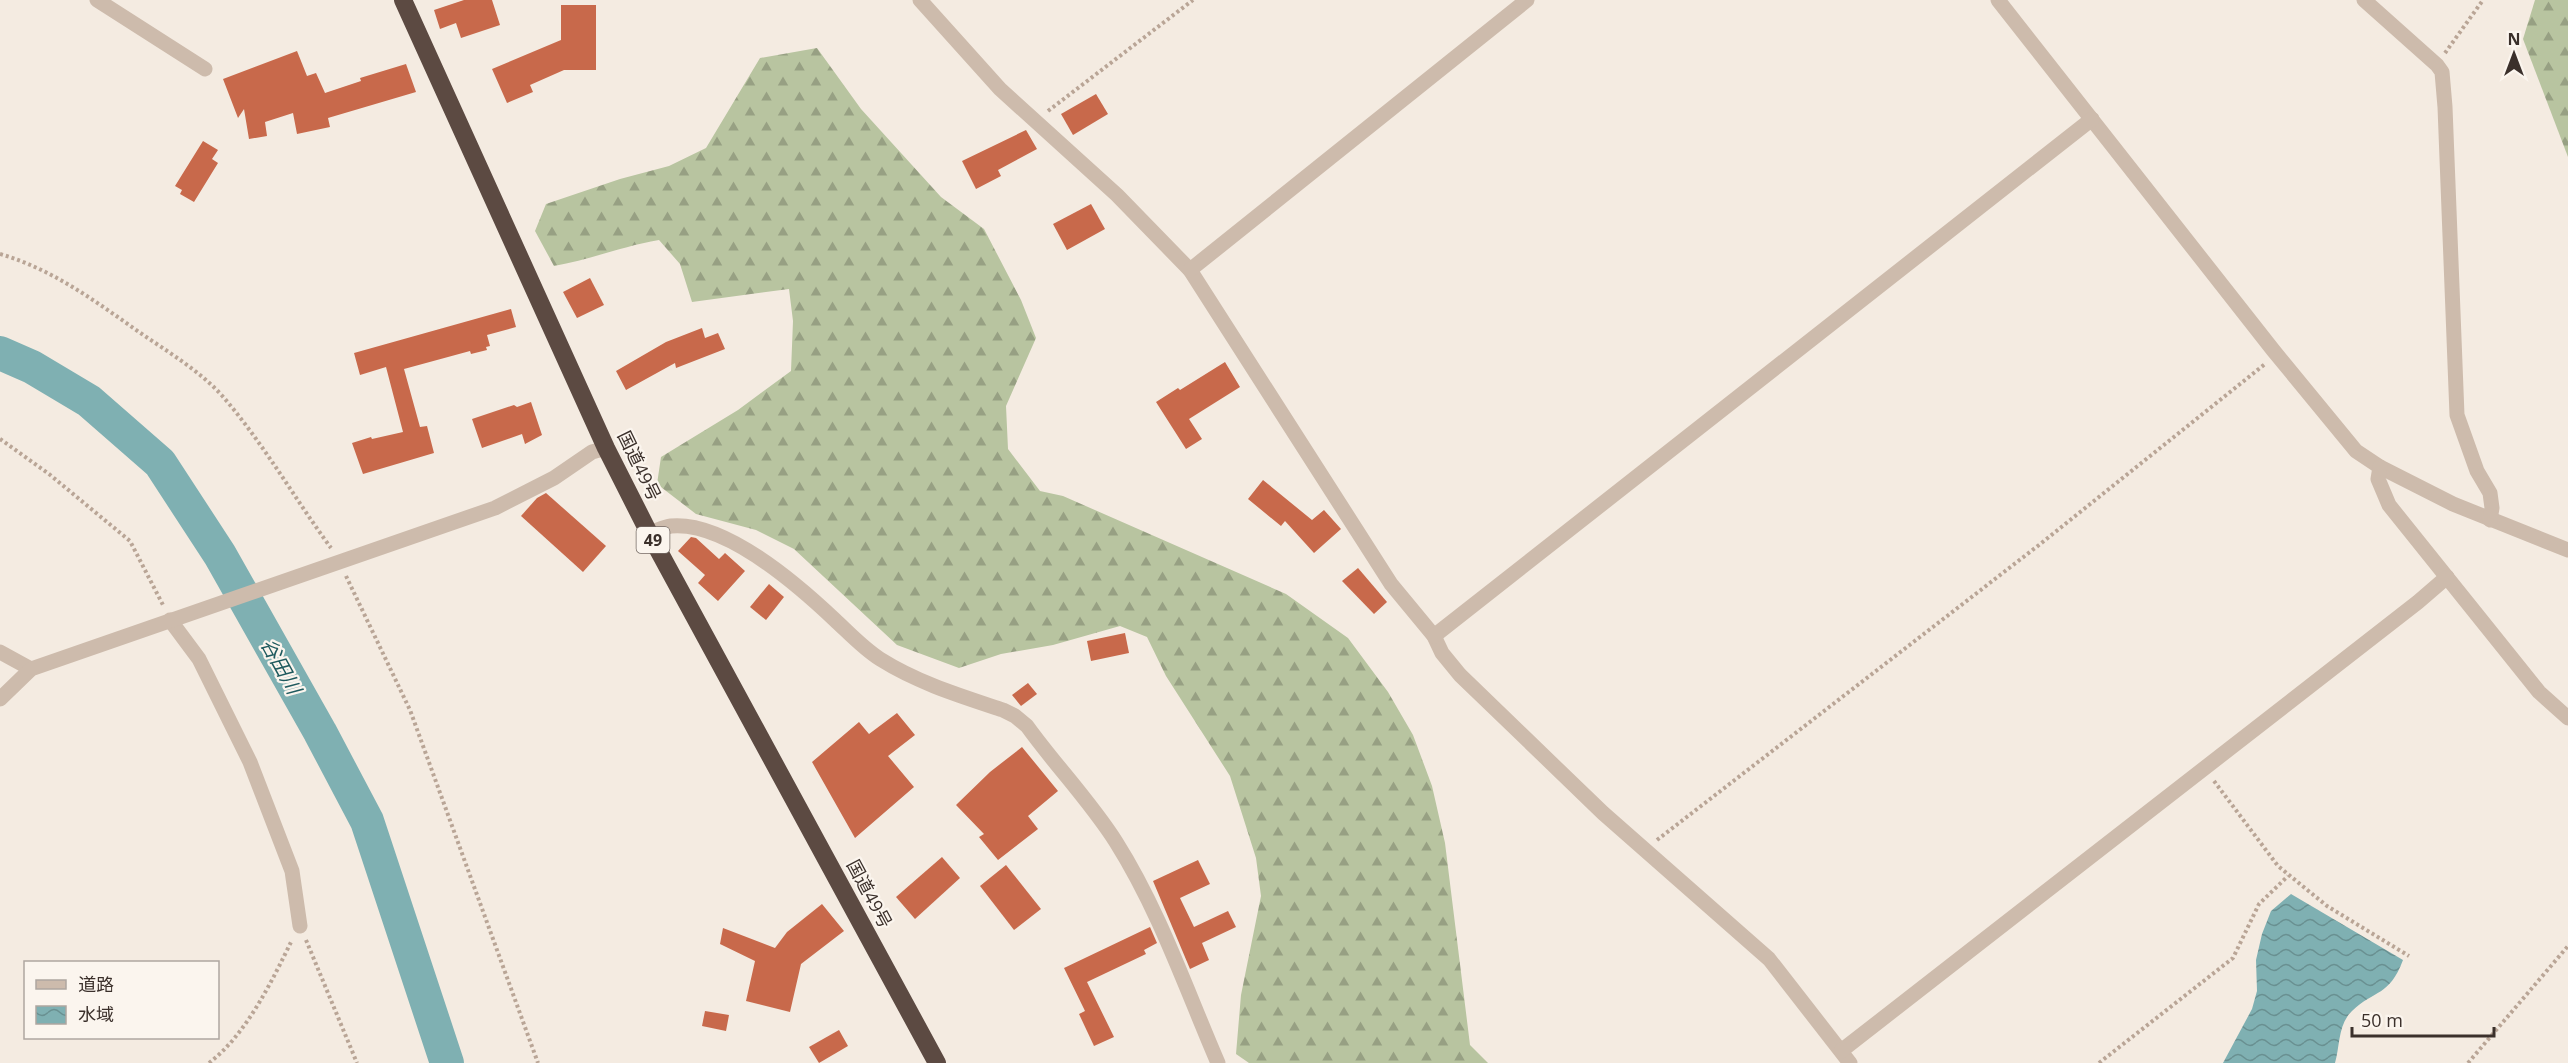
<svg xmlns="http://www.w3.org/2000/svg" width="2568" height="1063" font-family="'Open Sans','Noto Sans JP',sans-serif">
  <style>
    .forest { fill: url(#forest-firs) }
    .water { fill: url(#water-waves) }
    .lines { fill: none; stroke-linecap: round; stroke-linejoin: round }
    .river { stroke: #7fb0b2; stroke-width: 34 }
    .building { fill: #c8694b }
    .path { stroke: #b9a596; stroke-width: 4; stroke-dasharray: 3 3; stroke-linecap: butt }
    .street { stroke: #cdbbac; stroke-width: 15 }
    .highway { stroke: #5c4a42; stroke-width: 18 }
    .labels { text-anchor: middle; stroke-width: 4.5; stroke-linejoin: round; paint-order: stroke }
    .shield { fill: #fbf5ee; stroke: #756b66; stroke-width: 1.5 }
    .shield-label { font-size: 16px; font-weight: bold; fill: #3b302b }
    .street-label { font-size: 18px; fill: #3b302b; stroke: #fbf5ee }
    .water-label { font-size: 20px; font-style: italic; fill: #1f5a5e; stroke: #fbf5ee }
  </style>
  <defs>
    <pattern id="forest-firs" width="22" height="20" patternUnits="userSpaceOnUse" patternTransform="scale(1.5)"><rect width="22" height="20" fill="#b8c4a0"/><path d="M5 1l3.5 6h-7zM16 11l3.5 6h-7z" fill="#97a083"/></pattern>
    <pattern id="water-waves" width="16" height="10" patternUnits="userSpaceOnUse" patternTransform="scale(1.5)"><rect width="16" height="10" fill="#7fb0b2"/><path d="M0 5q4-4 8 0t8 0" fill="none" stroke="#699091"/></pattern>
  </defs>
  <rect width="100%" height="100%" fill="#f4ebe1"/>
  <g class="forest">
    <path d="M 2535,0 L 2568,0 L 2568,157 L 2523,39 Z"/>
    <path d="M 817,48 L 861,109 L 941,197 L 984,229 L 1021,300 L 1036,338 L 1006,406 L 1008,449 L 1040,491 L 1063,496 L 1286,594 L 1348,638 L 1388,692 L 1413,735 L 1432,786 L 1445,843 L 1470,1045 L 1488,1063 L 1249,1063 L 1236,1054 L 1241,995 L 1261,896 L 1256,858 L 1230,776 L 1166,676 L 1147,637 L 1120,626 L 1053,645 L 1001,654 L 959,668 L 897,645 L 794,549 L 756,530 L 696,514 L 657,484 L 661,457 L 738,410 L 791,371 L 793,321 L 789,289 L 692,302 L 680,264 L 659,240 C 623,246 589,260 554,266 L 535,231 L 546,204 L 620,179 L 669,166 L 706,148 L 760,58 Z"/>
  </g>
  <path class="water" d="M 2291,894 L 2403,960 C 2389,997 2375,989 2352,1011 C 2338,1024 2340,1046 2335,1063 L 2223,1063 L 2252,1009 L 2257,991 L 2256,960 L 2262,934 L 2271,911 Z"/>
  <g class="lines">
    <path class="river" d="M 0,353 L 32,367 L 89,401 L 160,463 L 220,555 L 320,732 L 367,821 L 447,1063"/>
  </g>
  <g class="building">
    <path d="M 464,0 L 492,0 L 500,25 L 461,38 L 456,23 L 440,29 L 434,10 Z"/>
    <path d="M 561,5 L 596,5 L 596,70 L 564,70 L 530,85 L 533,92 L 507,103 L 492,69 L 561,40 Z"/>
    <path d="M 297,51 L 307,76 L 316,73 L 325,93 L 361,81 L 360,78 L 406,64 L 416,92 L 328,118 L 330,127 L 297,134 L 293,113 L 265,122 L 267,136 L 249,139 L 244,109 L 238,118 L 223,79 Z"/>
    <path d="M 1096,94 L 1108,114 L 1073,135 L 1061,114 Z"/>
    <path d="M 1026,130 L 1037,149 L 998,170 L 1001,176 L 976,189 L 962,161 Z"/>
    <path d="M 203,141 L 218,150 L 212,159 L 218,163 L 194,202 L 180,194 L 182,190 L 175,186 Z"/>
    <path d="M 1091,204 L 1105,229 L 1067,250 L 1053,224 Z"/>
    <path d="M 590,278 L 604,305 L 577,318 L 563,292 Z"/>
    <path d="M 511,309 L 516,327 L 487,335 L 490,346 L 486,347 L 487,350 L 471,354 L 470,351 L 404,369 L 420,427 L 427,426 L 434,453 L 363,474 L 352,443 L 371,437 L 372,439 L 403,432 L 386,367 L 360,375 L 354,353 Z"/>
    <path d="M 702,328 L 705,338 L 718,333 L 725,349 L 676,368 L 675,363 L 626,390 L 616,371 L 666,342 Z"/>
    <path d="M 1225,362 L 1240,387 L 1189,419 L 1202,439 L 1186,449 L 1156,402 L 1178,388 L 1180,390 Z"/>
    <path d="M 531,402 L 542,435 L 525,444 L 522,434 L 482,448 L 472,419 L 514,405 L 517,407 Z"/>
    <path d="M 1263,480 L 1312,520 L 1324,510 L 1341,529 L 1314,553 L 1285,521 L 1281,526 L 1248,499 Z"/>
    <path d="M 546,493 L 606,546 L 583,572 L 521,516 L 537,498 Z"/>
    <path d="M 691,537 L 696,538 L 719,559 L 725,553 L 745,571 L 718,601 L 698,583 L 705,575 L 678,551 Z"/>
    <path d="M 1358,568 L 1387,602 L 1374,614 L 1342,581 Z"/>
    <path d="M 769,584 L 784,597 L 766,620 L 750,607 Z"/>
    <path d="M 1125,633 L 1129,653 L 1091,661 L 1087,641 Z"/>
    <path d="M 1028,683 L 1037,694 L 1021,706 L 1012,695 Z"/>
    <path d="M 897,713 L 915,735 L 888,756 L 914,787 L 855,838 L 812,762 L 859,722 L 869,734 Z"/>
    <path d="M 1022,747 L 1058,791 L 1028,816 L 1038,829 L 998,860 L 979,837 L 984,834 L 956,805 L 990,772 Z"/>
    <path d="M 942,857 L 960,878 L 915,919 L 896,897 Z"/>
    <path d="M 1198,860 L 1210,884 L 1180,898 L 1194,927 L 1228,911 L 1236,927 L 1202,943 L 1209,960 L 1190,969 L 1153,881 Z"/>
    <path d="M 1006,865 L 1041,909 L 1014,930 L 980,886 Z"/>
    <path d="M 822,904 L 844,931 L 801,964 L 790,1012 L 746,1001 L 755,961 L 720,944 L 723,928 L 775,948 L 787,932 Z"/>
    <path d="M 1150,927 L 1157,943 L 1144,950 L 1146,954 L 1087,982 L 1114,1037 L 1094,1046 L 1079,1014 L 1085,1011 L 1064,968 Z"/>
    <path d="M 705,1011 L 729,1015 L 726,1031 L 702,1026 Z"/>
    <path d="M 839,1030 L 848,1046 L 819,1063 L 809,1047 Z"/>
  </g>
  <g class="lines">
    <g class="path">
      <path d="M 2445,53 L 2483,0"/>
      <path d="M 1048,111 L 1193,0"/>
      <path d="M 0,254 C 52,269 95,301 139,332 C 168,352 202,372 225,399 C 265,446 295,499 331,548"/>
      <path d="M 0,439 L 49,474 L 130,541 L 164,607"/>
      <path d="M 346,576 L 410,710 L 538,1063"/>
      <path d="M 2214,781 L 2278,866 L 2327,906 L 2409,956"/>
      <path d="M 1657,840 L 2039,545 L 2265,364"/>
      <path d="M 306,940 L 357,1063"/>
      <path d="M 209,1063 C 246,1035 272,981 292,940"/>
      <path d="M 2099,1063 L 2233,958 L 2259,904 L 2288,876"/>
      <path d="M 2468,1063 L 2568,946"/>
    </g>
    <g class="street">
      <path d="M 97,0 L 205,69"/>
      <path d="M 920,0 L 1000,89 L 1117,195 L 1190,270 L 1391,584 L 1434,636 L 1442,653 L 1460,675 L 1603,813 L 1769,959 L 1850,1063"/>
      <path d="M 1998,0 L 2273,350 L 2356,451 L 2380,467 L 2453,504 L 2568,550"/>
      <path d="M 2364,0 L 2437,65 L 2442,72 L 2445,107 L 2457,415 L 2477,471 L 2490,493 L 2492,508 L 2490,520"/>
      <path d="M 1190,270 L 1527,0"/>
      <path d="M 2380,467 L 2378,479 L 2389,505 L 2539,692 L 2568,718"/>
      <path d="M 649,533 C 656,531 664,527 671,526 C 725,521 798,585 835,620 C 849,633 864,649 880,659 C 918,683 961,696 1003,710 L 1015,716 L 1027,726 C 1055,765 1090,801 1116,842 C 1159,910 1186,989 1218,1063"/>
      <path d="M 170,620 L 199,659 L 250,762 L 292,871 L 300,926"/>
      <path d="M 1434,636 L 2092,119"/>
      <path d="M 0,652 L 31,669"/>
      <path d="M 0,699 L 31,669 L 495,508 L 554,478 L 592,452 L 606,448"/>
      <path d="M 1841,1051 L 2418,602 L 2447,577"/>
    </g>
    <path class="highway" d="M 403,0 L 606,448 L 649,533 L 937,1063"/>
  </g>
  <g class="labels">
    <rect class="shield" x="636.5" y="527" width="33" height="26" rx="4.5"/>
    <g class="shield-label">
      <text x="653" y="546">49</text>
    </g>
    <g class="street-label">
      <text transform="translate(639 466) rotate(64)" y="6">国道49号</text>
      <text transform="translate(869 894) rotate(62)" y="6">国道49号</text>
    </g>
    <g class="water-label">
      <text transform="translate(281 666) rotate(61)" y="7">谷田川</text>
    </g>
  </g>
  <rect x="24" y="961" width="195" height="78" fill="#fbf5ee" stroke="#aea6a0" stroke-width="1.5"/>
  <rect x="36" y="980" width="30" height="9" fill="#cdbbac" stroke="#aea6a0" stroke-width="1.5"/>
  <text x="78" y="991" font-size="18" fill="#3b302b">道路</text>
  <rect x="36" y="1006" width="30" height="18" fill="url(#water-waves)" stroke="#aea6a0" stroke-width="1.5"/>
  <text x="78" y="1021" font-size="18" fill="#3b302b">水域</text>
  <g transform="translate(2514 54)" stroke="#fbf5ee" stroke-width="4.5" paint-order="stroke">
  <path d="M0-4.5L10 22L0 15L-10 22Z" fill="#3b302b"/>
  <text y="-9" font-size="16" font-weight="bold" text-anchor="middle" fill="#3b302b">N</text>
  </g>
  <path d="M2352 1027v9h142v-9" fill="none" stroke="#3b302b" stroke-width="3"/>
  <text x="2361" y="1027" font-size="18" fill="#3b302b" stroke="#fbf5ee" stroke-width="4.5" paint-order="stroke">50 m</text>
</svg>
